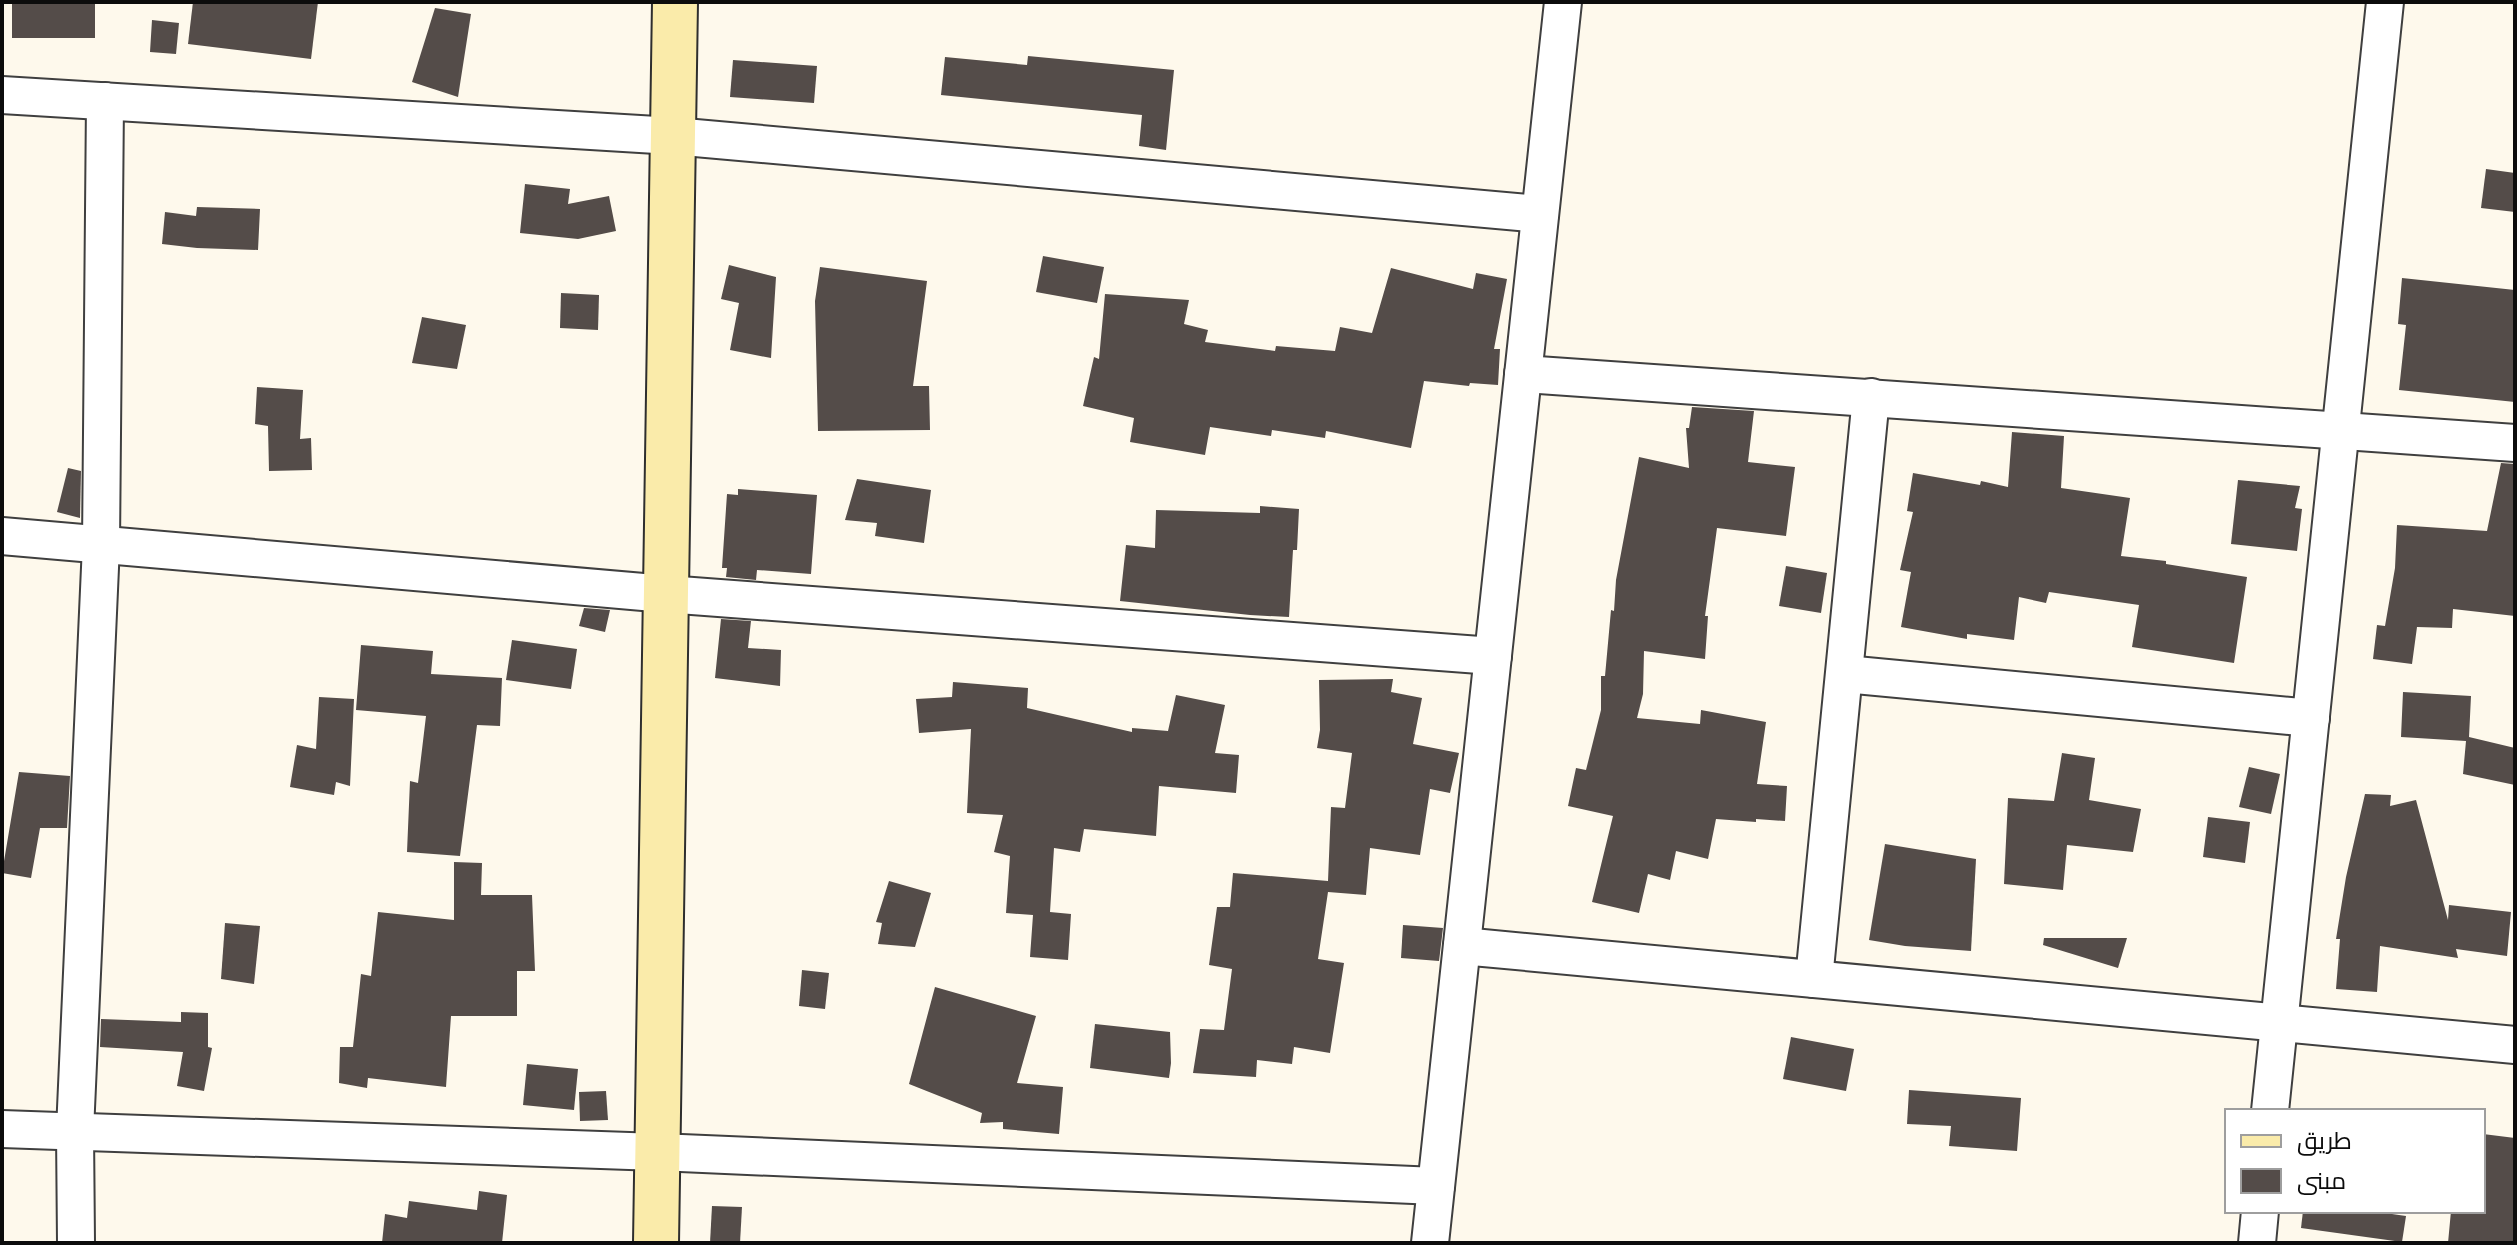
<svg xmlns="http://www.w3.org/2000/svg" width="2517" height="1245" font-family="'Crimson Pro',Cairo,serif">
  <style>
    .building { fill: #544c49 }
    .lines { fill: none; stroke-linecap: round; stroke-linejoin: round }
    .minor-casing { stroke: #3f3f3f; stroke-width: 40 }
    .secondary-casing { stroke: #2e2e2e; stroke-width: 48 }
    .minor { stroke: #fff; stroke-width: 36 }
    .secondary { stroke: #faebaa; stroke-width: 44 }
  </style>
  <rect width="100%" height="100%" fill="#fef9ec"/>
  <g class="building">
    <rect x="12" y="2" width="83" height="36"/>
    <path d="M 193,2 L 318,2 L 311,59 L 188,44 Z"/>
    <path d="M 435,8 L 471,14 L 458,97 L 412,82 Z"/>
    <path d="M 152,20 L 179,23 L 176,54 L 150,52 Z"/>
    <path d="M 1028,56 L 1174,70 L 1166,150 L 1139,146 L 1142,115 L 941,95 L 945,57 L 1027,65 Z"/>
    <path d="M 733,60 L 817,66 L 814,103 L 730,97 Z"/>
    <path d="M 2486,169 L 2515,173 L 2515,212 L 2481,208 Z"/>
    <path d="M 525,184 L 570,189 L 568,204 L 609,196 L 616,231 L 578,239 L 520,233 Z"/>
    <path d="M 197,207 L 260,209 L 258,250 L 197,248 L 162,244 L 165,212 L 196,216 Z"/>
    <path d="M 1043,256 L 1104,267 L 1097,303 L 1036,292 Z"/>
    <path d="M 729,265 L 776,277 L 771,358 L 730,350 L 739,303 L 721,299 Z"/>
    <path d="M 820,267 L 927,281 L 913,386 L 929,386 L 930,430 L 818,431 L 815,301 Z"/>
    <path d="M 1391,268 L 1473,289 L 1476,273 L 1507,279 L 1494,349 L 1500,349 L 1498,385 L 1470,383 L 1469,386 L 1424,381 L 1411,448 L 1326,431 L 1325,438 L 1272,430 L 1271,436 L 1210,427 L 1205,455 L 1130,442 L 1134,418 L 1083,406 L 1094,357 L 1099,359 L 1105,294 L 1189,300 L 1184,324 L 1208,330 L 1205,342 L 1275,351 L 1276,346 L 1335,351 L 1340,327 L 1372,333 Z"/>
    <path d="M 2402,278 L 2515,290 L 2515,402 L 2399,390 L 2406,325 L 2398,324 Z"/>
    <path d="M 561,293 L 599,295 L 598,330 L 560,328 Z"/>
    <path d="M 422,317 L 466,325 L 457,369 L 412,363 Z"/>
    <path d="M 257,387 L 303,390 L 300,439 L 311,438 L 312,470 L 269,471 L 268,426 L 255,424 Z"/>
    <path d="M 1692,407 L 1754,411 L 1748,462 L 1795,467 L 1786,536 L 1717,528 L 1705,616 L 1708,616 L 1705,659 L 1644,651 L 1643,694 L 1637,718 L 1700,724 L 1701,710 L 1766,722 L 1757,784 L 1787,786 L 1785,821 L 1756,819 L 1756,822 L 1716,819 L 1708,859 L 1676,851 L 1670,880 L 1648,874 L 1639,913 L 1592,902 L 1613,816 L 1568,806 L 1576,768 L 1586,770 L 1601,710 L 1601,676 L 1605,676 L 1611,610 L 1614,611 L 1616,580 L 1639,457 L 1689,468 L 1686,428 L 1689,428 Z"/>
    <path d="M 2012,432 L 2064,436 L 2061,488 L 2130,498 L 2121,556 L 2166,561 L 2166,564 L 2247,577 L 2234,663 L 2132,647 L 2139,605 L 2049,592 L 2046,603 L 2019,597 L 2014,640 L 1967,634 L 1967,639 L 1901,627 L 1911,572 L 1900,570 L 1913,512 L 1907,511 L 1913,473 L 1980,485 L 1981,481 L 2008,487 Z"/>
    <path d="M 2501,463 L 2515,464 L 2515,616 L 2453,609 L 2452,628 L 2417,627 L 2412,664 L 2373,659 L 2377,625 L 2385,626 L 2395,568 L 2397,525 L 2487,531 Z"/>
    <path d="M 68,468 L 81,471 L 80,518 L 57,512 Z"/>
    <path d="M 857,479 L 931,490 L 924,543 L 875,536 L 877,523 L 845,520 Z"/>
    <path d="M 2238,480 L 2300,486 L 2295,508 L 2302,509 L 2297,551 L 2231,544 Z"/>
    <path d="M 738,489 L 817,495 L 811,574 L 757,570 L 756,580 L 726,577 L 727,568 L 722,568 L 727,494 L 738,495 Z"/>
    <path d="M 1260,506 L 1299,509 L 1297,550 L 1293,550 L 1289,617 L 1250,615 L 1120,601 L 1126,545 L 1155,548 L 1156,510 L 1260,513 Z"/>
    <path d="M 1786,566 L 1827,573 L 1821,613 L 1779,606 Z"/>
    <path d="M 584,608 L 610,610 L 605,632 L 579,626 Z"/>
    <path d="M 721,619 L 751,621 L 748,648 L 781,650 L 780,686 L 715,678 Z"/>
    <path d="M 512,640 L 577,649 L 571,689 L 506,680 Z"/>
    <path d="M 361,645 L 433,651 L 431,674 L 502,678 L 500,726 L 477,725 L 460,856 L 407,852 L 410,781 L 418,783 L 426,716 L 356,710 Z"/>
    <path d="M 1393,679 L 1391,692 L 1422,698 L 1413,744 L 1459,753 L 1450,793 L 1430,789 L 1420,855 L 1370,848 L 1366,895 L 1328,892 L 1318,959 L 1344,963 L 1330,1053 L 1294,1047 L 1292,1064 L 1257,1060 L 1256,1077 L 1193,1073 L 1200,1029 L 1224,1030 L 1232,969 L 1209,965 L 1217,907 L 1230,907 L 1233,873 L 1328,881 L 1331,807 L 1345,808 L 1352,753 L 1317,748 L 1320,730 L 1319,680 Z"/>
    <path d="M 953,682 L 1028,688 L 1027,708 L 1132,732 L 1132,728 L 1168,731 L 1176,695 L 1225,705 L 1215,753 L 1239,755 L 1236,793 L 1159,786 L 1156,836 L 1084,829 L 1080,852 L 1054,848 L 1050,912 L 1071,914 L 1068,960 L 1030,957 L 1033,915 L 1006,913 L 1010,856 L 994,852 L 1003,815 L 967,813 L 971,729 L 919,733 L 916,699 L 952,697 Z"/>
    <path d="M 2403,692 L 2471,696 L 2469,737 L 2515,748 L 2515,785 L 2463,774 L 2466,741 L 2401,737 Z"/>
    <path d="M 319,697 L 354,699 L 350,786 L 336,782 L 334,795 L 290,787 L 297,745 L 316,749 Z"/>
    <path d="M 2062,753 L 2095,758 L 2089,800 L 2141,809 L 2133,852 L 2067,845 L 2063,890 L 2004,884 L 2008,798 L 2054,801 Z"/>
    <path d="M 2249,767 L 2280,774 L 2271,814 L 2239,807 Z"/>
    <path d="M 19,772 L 70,776 L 67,828 L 40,828 L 31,878 L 2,873 Z"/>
    <path d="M 2365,794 L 2391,795 L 2390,806 L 2416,800 L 2448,920 L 2449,905 L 2511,912 L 2507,956 L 2456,949 L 2458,958 L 2380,946 L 2377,992 L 2336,989 L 2340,939 L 2336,939 L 2346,877 Z"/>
    <path d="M 2208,817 L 2250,822 L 2245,863 L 2203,857 Z"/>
    <path d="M 1885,844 L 1976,859 L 1971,951 L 1905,946 L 1869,940 Z"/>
    <path d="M 454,862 L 482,863 L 481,895 L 532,895 L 535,971 L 517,971 L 517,1016 L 451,1016 L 446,1087 L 368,1078 L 367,1088 L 339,1083 L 340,1047 L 353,1047 L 361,974 L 371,976 L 378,912 L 454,920 Z"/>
    <path d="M 889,881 L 931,893 L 915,947 L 878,944 L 882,923 L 876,922 Z"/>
    <path d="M 225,923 L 260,926 L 254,984 L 221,979 Z"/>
    <path d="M 1403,925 L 1443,928 L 1439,961 L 1401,958 Z"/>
    <path d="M 2044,938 L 2127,938 L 2118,968 L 2043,945 Z"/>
    <path d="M 802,970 L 829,973 L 825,1009 L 799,1006 Z"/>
    <path d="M 935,987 L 1036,1016 L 1017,1083 L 1063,1087 L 1059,1134 L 1003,1129 L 1003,1122 L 980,1123 L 982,1113 L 909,1084 Z"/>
    <path d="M 181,1012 L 208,1013 L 208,1047 L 212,1048 L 204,1091 L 177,1086 L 183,1052 L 100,1047 L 101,1019 L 181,1022 Z"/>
    <path d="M 1095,1024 L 1170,1032 L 1171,1063 L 1169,1078 L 1090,1068 Z"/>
    <path d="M 1791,1037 L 1854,1049 L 1846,1091 L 1783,1079 Z"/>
    <path d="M 527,1064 L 578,1069 L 574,1110 L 523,1105 Z"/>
    <path d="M 1909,1090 L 2021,1098 L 2017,1151 L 1949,1146 L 1951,1126 L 1907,1124 Z"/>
    <path d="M 606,1091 L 608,1120 L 580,1121 L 579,1092 Z"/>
    <path d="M 2483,1134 L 2515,1138 L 2515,1243 L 2448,1243 L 2451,1211 L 2483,1211 Z"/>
    <path d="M 479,1191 L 507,1195 L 502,1243 L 465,1241 L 465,1243 L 382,1243 L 385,1214 L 407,1218 L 409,1201 L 477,1210 Z"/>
    <path d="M 712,1206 L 742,1207 L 740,1243 L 710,1243 Z"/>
    <path d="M 2303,1211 L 2371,1211 L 2406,1216 L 2402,1242 L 2301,1228 Z"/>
  </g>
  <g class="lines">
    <g class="minor-casing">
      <g id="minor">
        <path d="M 2,95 L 673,136 L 1540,214"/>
        <path d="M 1523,374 L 2515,443"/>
        <path d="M 2,536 L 666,594 L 1493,656"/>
        <path d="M 1845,674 L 2311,718"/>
        <path d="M 1462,946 L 2515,1045"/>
        <path d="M 1814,979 L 1871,397"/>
        <path d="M 2270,1111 L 2385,2"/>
        <path d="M 2,1129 L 658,1152 L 1436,1186"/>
        <path d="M 76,1243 L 75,1131 L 101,545 L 105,101"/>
        <path d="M 1430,1243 L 1563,2"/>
        <path d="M 2257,1243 L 2260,1211"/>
      </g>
    </g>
    <g class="secondary-casing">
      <path id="secondary" d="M 656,1243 L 675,2"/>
    </g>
    <use href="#minor" class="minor"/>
    <use href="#secondary" class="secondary"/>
  </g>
  <rect width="2517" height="1245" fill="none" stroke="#0c0c0c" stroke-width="8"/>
  <rect x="2225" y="1109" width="260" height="104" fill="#ffffff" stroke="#9e9e9e" stroke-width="2"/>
  <rect x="2241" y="1135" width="40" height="12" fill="#faebaa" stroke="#9e9e9e" stroke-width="2"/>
  <text x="2297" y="1149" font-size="24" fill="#0c0c0c">طريق</text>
  <rect x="2241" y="1169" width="40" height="24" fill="#544c49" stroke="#9e9e9e" stroke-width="2"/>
  <text x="2297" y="1189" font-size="24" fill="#0c0c0c">مبنى</text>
</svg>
